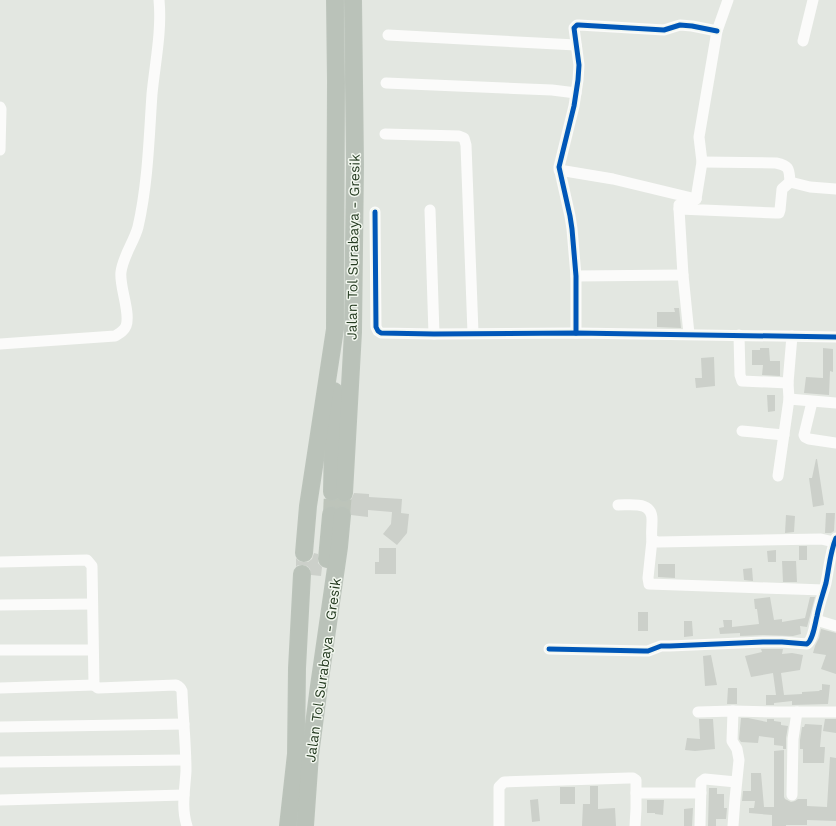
<svg xmlns="http://www.w3.org/2000/svg" width="836" height="826" font-family="'Work Sans',sans-serif">
  <style>
    .building { fill: #ccd0ca }
    .lines { fill: none; stroke-linecap: round; stroke-linejoin: round }
    .highway-tunnel { stroke: #bdc4ba; stroke-width: 16; stroke-dasharray: 16 8; stroke-linecap: butt }
    .highway-casing { stroke: #bcc4bb; stroke-width: 18 }
    .minor { stroke: #fbfbfa; stroke-width: 11 }
    .highway { stroke: #bac2b9; stroke-width: 16 }
    .cycleway-casing { stroke: #f2f7ef; stroke-width: 8 }
    .cycleway { stroke: #0057b8; stroke-width: 5 }
    .labels { text-anchor: middle; stroke-width: 3; stroke-linejoin: round; paint-order: stroke }
    .street-label { font-size: 14px; fill: #243a20; stroke: #f2f7ef }
  </style>
  <rect width="100%" height="100%" fill="#e3e7e1"/>
  <g class="building">
    <path d="M 674,308 L 679,308 L 681,328 L 657,327 L 657,312 L 675,312 Z"/>
    <path d="M 760,348 L 769,348 L 770,361 L 780,361 L 780,376 L 762,375 L 763,365 L 752,365 L 752,350 L 760,350 Z"/>
    <path d="M 823,348 L 833,349 L 833,372 L 830,371 L 829,395 L 804,393 L 806,377 L 823,378 Z"/>
    <path d="M 714,357 L 715,386 L 696,388 L 695,378 L 702,378 L 701,358 Z"/>
    <path d="M 767,395 L 775,395 L 775,411 L 768,412 Z"/>
    <path d="M 816,459 L 817,459 L 824,505 L 813,507 L 809,478 L 812,478 Z"/>
    <path d="M 354,493 L 369,494 L 369,497 L 402,499 L 401,513 L 409,514 L 407,533 L 397,545 L 383,534 L 391,524 L 392,512 L 368,510 L 368,517 L 351,515 L 350,511 L 347,507 L 343,506 L 337,507 L 331,506 L 326,507 L 327,500 L 331,501 L 337,500 L 343,502 L 348,502 L 352,498 Z"/>
    <path d="M 826,513 L 835,513 L 834,531 L 831,533 L 825,533 Z"/>
    <path d="M 786,515 L 795,516 L 794,532 L 785,533 Z"/>
    <rect x="799" y="546" width="8" height="14"/>
    <path d="M 379,548 L 396,548 L 396,574 L 375,574 L 375,562 L 379,562 Z"/>
    <path d="M 776,550 L 776,562 L 768,562 L 767,551 Z"/>
    <path d="M 314,553 L 318,554 L 318,563 L 322,567 L 321,576 L 311,575 L 310,569 L 307,566 L 303,565 L 298,565 L 296,567 L 296,558 L 299,561 L 303,562 L 308,562 L 312,559 Z"/>
    <path d="M 782,561 L 796,561 L 797,582 L 783,582 Z"/>
    <path d="M 658,564 L 675,564 L 675,578 L 658,577 Z"/>
    <path d="M 752,568 L 753,581 L 744,580 L 743,569 Z"/>
    <path d="M 770,597 L 774,620 L 782,619 L 782,622 L 805,618 L 810,597 L 815,597 L 807,627 L 800,626 L 801,634 L 793,636 L 763,635 L 740,636 L 740,633 L 720,634 L 719,628 L 724,627 L 723,620 L 732,620 L 732,627 L 759,624 L 757,609 L 755,609 L 754,599 Z"/>
    <rect x="638" y="612" width="10" height="19"/>
    <path d="M 684,621 L 692,621 L 693,636 L 684,637 Z"/>
    <path d="M 821,629 L 836,633 L 836,674 L 821,669 L 826,655 L 813,653 L 815,646 L 819,638 Z"/>
    <path d="M 761,649 L 783,649 L 782,654 L 792,653 L 803,655 L 800,670 L 781,673 L 784,695 L 802,694 L 802,692 L 819,691 L 820,690 L 822,690 L 822,684 L 830,685 L 828,704 L 792,705 L 792,701 L 774,703 L 774,705 L 766,705 L 766,695 L 776,695 L 773,673 L 751,677 L 745,656 L 762,652 Z"/>
    <path d="M 711,655 L 717,685 L 705,686 L 703,656 Z"/>
    <path d="M 728,688 L 737,688 L 737,704 L 727,704 Z"/>
    <path d="M 741,718 L 748,718 L 767,722 L 767,719 L 774,719 L 774,721 L 781,722 L 781,725 L 788,726 L 786,738 L 786,749 L 783,749 L 783,746 L 774,745 L 774,738 L 759,736 L 758,743 L 741,742 L 739,739 Z"/>
    <path d="M 699,719 L 713,719 L 715,749 L 695,751 L 685,750 L 687,738 L 700,739 Z"/>
    <path d="M 825,719 L 836,719 L 836,733 L 823,731 Z"/>
    <path d="M 805,724 L 822,725 L 820,747 L 825,747 L 824,763 L 803,763 L 803,749 L 800,749 L 800,740 L 802,727 L 804,727 Z"/>
    <path d="M 784,750 L 784,797 L 785,799 L 791,802 L 795,801 L 798,799 L 807,799 L 807,806 L 827,807 L 830,757 L 836,758 L 836,821 L 807,820 L 807,825 L 786,825 L 786,826 L 772,826 L 772,815 L 749,813 L 749,808 L 754,808 L 755,801 L 742,801 L 743,791 L 751,791 L 751,773 L 761,773 L 764,807 L 774,807 L 774,751 Z"/>
    <path d="M 590,786 L 598,786 L 598,809 L 615,808 L 616,826 L 582,826 L 583,804 L 590,804 Z"/>
    <rect x="560" y="787" width="15" height="17"/>
    <path d="M 709,788 L 717,788 L 717,794 L 724,794 L 724,808 L 727,808 L 726,819 L 716,819 L 716,826 L 708,826 Z"/>
    <path d="M 538,799 L 540,821 L 532,822 L 530,800 Z"/>
    <path d="M 647,800 L 664,800 L 663,815 L 655,814 L 655,813 L 647,813 Z"/>
    <path d="M 693,808 L 692,826 L 684,826 L 684,809 Z"/>
  </g>
  <g class="lines">
    <g class="highway-tunnel">
      <path d="M 331,515 L 332,492"/>
      <path d="M 342,515 L 344,493"/>
    </g>
    <g class="highway-casing">
      <g id="highway">
        <path d="M 332,492 L 334,391"/>
        <path d="M 344,493 L 353,332 L 355,164 L 353,0"/>
        <path d="M 304,553 L 308,506 L 335,329 L 336,81 L 335,0"/>
        <path d="M 327,559 L 331,515"/>
        <path d="M 288,826 L 296,754 L 297,668 L 302,574"/>
        <path d="M 305,826 L 310,755 L 319,686 L 339,547 L 342,515"/>
      </g>
    </g>
    <g class="minor">
      <path d="M 388,35 L 576,45"/>
      <path d="M 803,41 L 813,0"/>
      <path d="M 386,83 L 552,90 L 576,93"/>
      <path d="M 0,107 L 1,109 L 0,150"/>
      <path d="M 385,134 L 459,136 L 464,138 L 466,145 L 473,333"/>
      <path d="M 702,162 L 776,163 C 790,166 789,169 790,182"/>
      <path d="M 559,170 L 613,179 L 696,199"/>
      <path d="M 696,199 L 679,205 L 679,209 L 776,213 L 779,213 L 780,210 L 782,189 L 790,182 L 810,187 L 836,189"/>
      <path d="M 696,199 L 702,162 L 699,137 L 717,31 L 728,0"/>
      <path d="M 679,209 L 683,275 L 689,334"/>
      <path d="M 430,210 L 434,334"/>
      <path d="M 375,212 L 376,327 L 378,331 L 381,333 L 434,334 L 576,333 L 836,337"/>
      <path d="M 576,276 L 683,275"/>
      <path d="M 576,333 L 576,276 L 572,229 L 570,216 L 559,167 L 574,106 L 578,80 L 579,65 L 574,28 L 577,25 L 579,25 L 664,30 L 680,25 L 692,26 L 717,31"/>
      <path d="M 739,335 L 740,375 L 742,381 L 788,383"/>
      <path d="M 0,344 L 115,336 C 120,333 124,331 126,326 C 131,313 119,286 121,272 C 123,256 134,242 138,227 C 148,183 149,138 152,94 C 155,63 162,31 159,0"/>
      <path d="M 789,399 L 836,403"/>
      <path d="M 812,402 L 804,435 L 805,437 L 809,439 L 836,443"/>
      <path d="M 742,431 L 784,435"/>
      <path d="M 778,476 L 789,399 L 788,383 L 792,336"/>
      <path d="M 618,505 C 633,505 653,501 652,521 C 652,528 651,534 652,540 L 658,542 L 821,539 L 834,542"/>
      <path d="M 652,540 L 648,578 L 649,584 L 824,590"/>
      <path d="M 0,562 L 87,560 L 92,566 L 94,685 L 98,688 L 176,685 C 180,687 181,688 182,691 C 183,718 186,745 186,771 C 185,789 181,808 187,826"/>
      <path d="M 0,605 L 92,604"/>
      <path d="M 816,620 L 836,626"/>
      <path d="M 549,649 L 644,651 L 648,651 L 661,646 L 670,646 L 763,642 L 782,642 L 807,644 C 813,640 815,624 817,616 C 819,605 823,594 826,583 C 829,569 830,552 836,538"/>
      <path d="M 0,650 L 93,650"/>
      <path d="M 0,688 L 94,685"/>
      <path d="M 698,712 L 733,711 L 778,712 L 836,712"/>
      <path d="M 0,727 L 184,724"/>
      <path d="M 0,762 L 185,760"/>
      <path d="M 636,793 L 701,793"/>
      <path d="M 792,795 L 793,739 L 797,712"/>
      <path d="M 0,800 L 184,795"/>
      <path d="M 499,826 L 499,787 L 504,782 L 629,778 L 633,778 L 636,780 L 636,809 L 635,826"/>
      <path d="M 700,826 L 701,782 L 705,779 L 736,782"/>
      <path d="M 733,826 L 735,799 L 739,760 L 737,749 L 732,741 L 733,711"/>
    </g>
    <use href="#highway" class="highway"/>
    <g class="cycleway-casing">
      <g id="cycleway">
        <path d="M 375,212 L 376,327 L 378,331 L 381,333 L 434,334 L 576,333 L 836,337"/>
        <path d="M 576,333 L 576,276 L 572,229 L 570,216 L 559,167 L 574,106 L 578,80 L 579,65 L 574,28 L 577,25 L 579,25 L 664,30 L 680,25 L 692,26 L 717,31"/>
        <path d="M 549,649 L 644,651 L 648,651 L 661,646 L 670,646 L 763,642 L 782,642 L 807,644 C 813,640 815,624 817,616 C 819,605 823,594 826,583 C 829,569 830,552 836,538"/>
      </g>
    </g>
    <use href="#cycleway" class="cycleway"/>
  </g>
  <g class="labels">
    <g class="street-label">
      <text transform="translate(353 247) rotate(-89)" y="5">Jalan Tol Surabaya - Gresik</text>
      <text transform="translate(323 670) rotate(-82)" y="5">Jalan Tol Surabaya - Gresik</text>
    </g>
  </g>
</svg>
